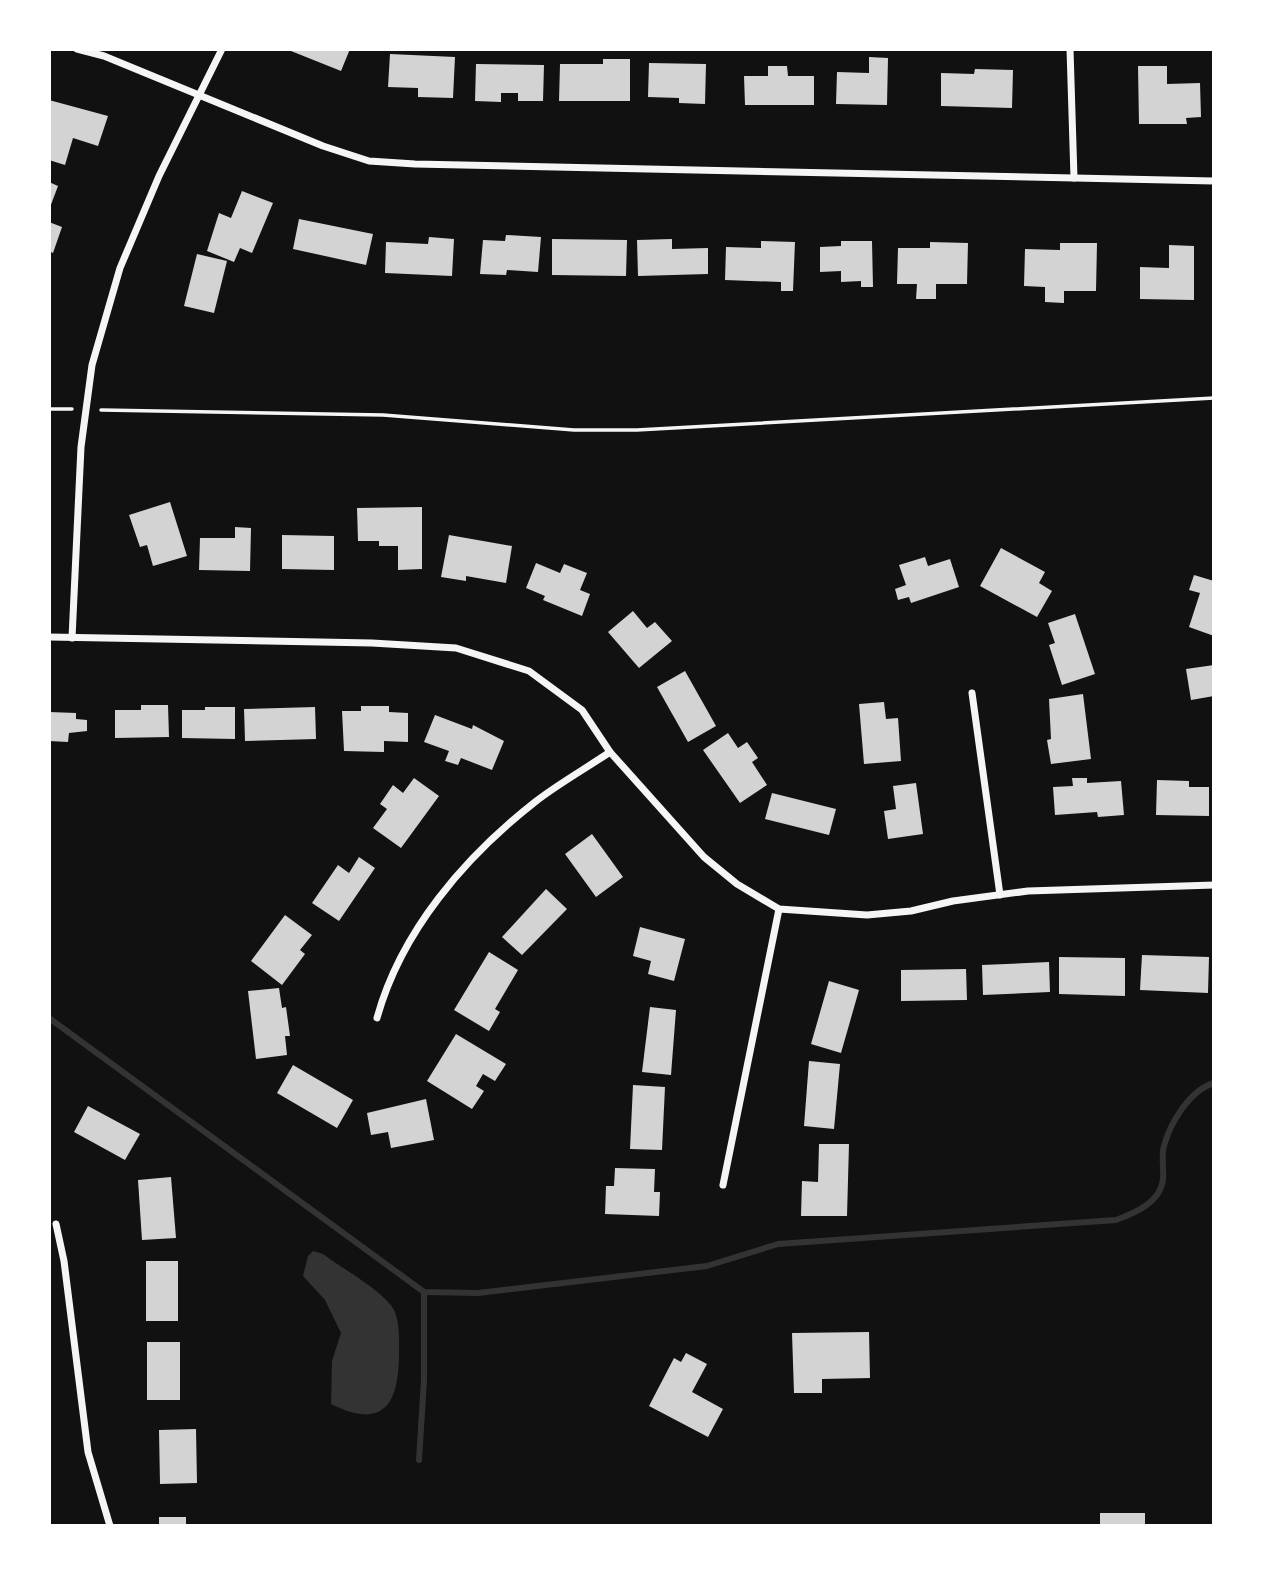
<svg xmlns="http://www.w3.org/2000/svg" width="1263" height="1575" font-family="Lato,sans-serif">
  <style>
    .water { fill: #333 }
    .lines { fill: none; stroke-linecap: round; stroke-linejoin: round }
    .stream { stroke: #333; stroke-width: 6 }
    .building { fill: #d3d3d3 }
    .path { stroke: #f5f5f5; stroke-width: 3.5 }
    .minor { stroke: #f5f5f5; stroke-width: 7 }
  </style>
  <rect width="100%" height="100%" fill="#111"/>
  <path class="water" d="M 313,1251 L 323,1254 C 340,1267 385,1292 394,1310 C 400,1322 399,1341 399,1353 C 399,1405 383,1430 331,1404 L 332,1361 L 341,1333 L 325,1300 L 303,1276 L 308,1256 Z"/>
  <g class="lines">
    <g class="stream">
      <path d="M 49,1018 L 424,1292 L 478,1293 L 707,1266 L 778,1244 L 1116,1220 C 1135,1213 1161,1202 1163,1179 C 1164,1168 1161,1156 1164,1146 C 1170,1123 1190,1090 1214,1083"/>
      <path d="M 419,1460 L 424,1380 L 424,1292"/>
    </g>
  </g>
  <g class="building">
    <path d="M 286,49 L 350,49 L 341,71 Z"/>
    <path d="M 390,54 L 455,57 L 453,98 L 418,97 L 418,88 L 388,87 Z"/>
    <path d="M 869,57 L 888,58 L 887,105 L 836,104 L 837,72 L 869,73 Z"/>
    <path d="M 603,59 L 630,59 L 630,101 L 559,101 L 560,64 L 603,64 Z"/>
    <path d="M 649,63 L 706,64 L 705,104 L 679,103 L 679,98 L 648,97 Z"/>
    <path d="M 476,64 L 544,65 L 543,101 L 518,101 L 518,93 L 501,93 L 501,102 L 475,101 Z"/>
    <path d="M 768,66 L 787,66 L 788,76 L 814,76 L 814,105 L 745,105 L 744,76 L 768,76 Z"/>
    <path d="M 1138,66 L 1167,66 L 1167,84 L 1200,83 L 1201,117 L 1186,118 L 1187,124 L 1139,124 Z"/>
    <path d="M 975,69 L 1013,70 L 1012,108 L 941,106 L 941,73 L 974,74 Z"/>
    <path d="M 49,100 L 108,116 L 98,146 L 73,138 L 65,165 L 49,160 Z"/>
    <path d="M 49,182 L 58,186 L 49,210 Z"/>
    <path d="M 242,191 L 273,203 L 252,253 L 240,248 L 234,262 L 207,251 L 219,213 L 231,218 Z"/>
    <path d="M 299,219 L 373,234 L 366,265 L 293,249 Z"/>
    <path d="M 49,222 L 62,227 L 53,253 L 49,251 Z"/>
    <path d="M 506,235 L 541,237 L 538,272 L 507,270 L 506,275 L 480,274 L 483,240 L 505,241 Z"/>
    <path d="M 429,237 L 454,239 L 452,276 L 385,273 L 386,242 L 428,244 Z"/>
    <path d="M 552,239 L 627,240 L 626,276 L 552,275 Z"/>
    <path d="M 672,239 L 672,249 L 708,248 L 708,274 L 638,276 L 637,240 Z"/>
    <path d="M 761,241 L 795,242 L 793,291 L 781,291 L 781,282 L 725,280 L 726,247 L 761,248 Z"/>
    <path d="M 841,241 L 872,241 L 873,287 L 861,287 L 861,281 L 841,282 L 841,271 L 820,272 L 820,247 L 841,246 Z"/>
    <path d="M 930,242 L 968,243 L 967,284 L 936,284 L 936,299 L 916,299 L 917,284 L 897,284 L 898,248 L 930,248 Z"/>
    <path d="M 1060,243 L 1097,243 L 1096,291 L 1064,291 L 1064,303 L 1045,302 L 1045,287 L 1024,286 L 1025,249 L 1060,250 Z"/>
    <path d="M 1169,245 L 1194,246 L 1194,300 L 1140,299 L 1140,267 L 1169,268 Z"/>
    <path d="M 197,254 L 227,261 L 214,313 L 184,306 Z"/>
    <path d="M 170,502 L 187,556 L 153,566 L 147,545 L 140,547 L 129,515 Z"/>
    <path d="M 422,507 L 422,569 L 398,570 L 398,546 L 379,546 L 379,541 L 358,541 L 357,508 Z"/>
    <path d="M 235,527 L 251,528 L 250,571 L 199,570 L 200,538 L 235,538 Z"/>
    <path d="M 282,535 L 334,536 L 334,570 L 282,569 Z"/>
    <path d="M 449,535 L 512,546 L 506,583 L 466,576 L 466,581 L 441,577 Z"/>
    <path d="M 1001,548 L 1045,572 L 1039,583 L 1052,591 L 1037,617 L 980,586 Z"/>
    <path d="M 925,557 L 928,566 L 950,559 L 959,587 L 911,603 L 909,597 L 898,600 L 895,589 L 906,585 L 899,565 Z"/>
    <path d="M 536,563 L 560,573 L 564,564 L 587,573 L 580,590 L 590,594 L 582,616 L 543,600 L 545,596 L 526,588 Z"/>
    <path d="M 1194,575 L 1214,581 L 1214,636 L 1189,627 L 1200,593 L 1189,590 Z"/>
    <path d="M 633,611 L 647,628 L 655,622 L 672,641 L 639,668 L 608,632 Z"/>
    <path d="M 1075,614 L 1095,674 L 1062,685 L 1049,645 L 1055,643 L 1048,623 Z"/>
    <path d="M 1214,665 L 1214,696 L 1191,700 L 1186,669 Z"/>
    <path d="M 685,671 L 716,726 L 688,742 L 657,687 Z"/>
    <path d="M 1083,694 L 1091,759 L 1051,764 L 1047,740 L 1051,739 L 1049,699 Z"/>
    <path d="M 884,702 L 886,719 L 898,718 L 901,761 L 864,764 L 859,704 Z"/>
    <path d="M 141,705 L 168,705 L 169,737 L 115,738 L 115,710 L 141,710 Z"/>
    <path d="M 361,706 L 389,706 L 389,712 L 408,713 L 408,742 L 384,741 L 384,752 L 344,751 L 342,711 L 361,711 Z"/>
    <path d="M 205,707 L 235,707 L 235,739 L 182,738 L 182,710 L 205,710 Z"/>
    <path d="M 315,707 L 316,739 L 245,741 L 244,709 Z"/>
    <path d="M 49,712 L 76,713 L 76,719 L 87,720 L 87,731 L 69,733 L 68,742 L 49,741 Z"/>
    <path d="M 435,715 L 472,729 L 473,725 L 504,741 L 492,770 L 461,758 L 458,765 L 445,761 L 449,751 L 424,742 Z"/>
    <path d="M 728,733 L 738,748 L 747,742 L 758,758 L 752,762 L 767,785 L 740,803 L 703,750 Z"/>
    <path d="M 414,778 L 439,796 L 401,848 L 373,828 L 387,809 L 380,804 L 393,785 L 403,793 Z"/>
    <path d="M 1072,778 L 1087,778 L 1087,783 L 1121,781 L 1124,815 L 1098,817 L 1097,812 L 1055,815 L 1053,787 L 1073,786 Z"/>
    <path d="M 1157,780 L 1189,781 L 1189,787 L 1209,787 L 1209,816 L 1156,815 Z"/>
    <path d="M 916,783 L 923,834 L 888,839 L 884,811 L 896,809 L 893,786 Z"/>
    <path d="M 772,793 L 836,809 L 829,835 L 765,819 Z"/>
    <path d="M 592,834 L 623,877 L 596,897 L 565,854 Z"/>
    <path d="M 359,857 L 375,868 L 339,921 L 312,903 L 338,865 L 349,873 Z"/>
    <path d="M 546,889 L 567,909 L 522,955 L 502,937 Z"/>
    <path d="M 285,915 L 312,935 L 300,950 L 305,954 L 282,985 L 251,961 Z"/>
    <path d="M 640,927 L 685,939 L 674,981 L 648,974 L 651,961 L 633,956 Z"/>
    <path d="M 489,952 L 518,970 L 495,1009 L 500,1012 L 489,1031 L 454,1010 Z"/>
    <path d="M 1142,955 L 1209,957 L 1208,993 L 1140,990 Z"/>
    <path d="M 1059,957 L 1125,958 L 1125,996 L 1059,994 Z"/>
    <path d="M 1049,962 L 1050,992 L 983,995 L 982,965 Z"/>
    <path d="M 966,969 L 967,1000 L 901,1001 L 901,970 Z"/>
    <path d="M 829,981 L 859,990 L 841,1053 L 811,1044 Z"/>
    <path d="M 279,988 L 282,1008 L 286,1007 L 290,1036 L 285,1036 L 287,1055 L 256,1059 L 248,991 Z"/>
    <path d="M 650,1007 L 676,1010 L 671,1075 L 642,1072 Z"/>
    <path d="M 456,1034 L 506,1064 L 495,1081 L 483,1074 L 476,1086 L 484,1091 L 472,1109 L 427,1081 Z"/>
    <path d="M 809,1061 L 840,1064 L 834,1129 L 804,1126 Z"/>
    <path d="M 293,1065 L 353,1100 L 337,1128 L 277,1093 Z"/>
    <path d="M 633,1085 L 665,1087 L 662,1150 L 630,1149 Z"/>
    <path d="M 426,1099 L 434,1140 L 391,1148 L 388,1132 L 371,1135 L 367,1113 Z"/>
    <path d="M 88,1106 L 140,1134 L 125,1160 L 74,1132 Z"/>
    <path d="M 819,1144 L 849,1144 L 847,1216 L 801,1216 L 802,1181 L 818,1182 Z"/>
    <path d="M 615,1168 L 655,1169 L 654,1192 L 660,1192 L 659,1216 L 605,1214 L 606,1186 L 614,1186 Z"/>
    <path d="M 171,1177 L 176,1238 L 142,1240 L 138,1180 Z"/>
    <rect x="146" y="1261" width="32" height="60"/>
    <path d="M 869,1332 L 870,1378 L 822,1379 L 822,1393 L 794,1393 L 792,1333 Z"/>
    <rect x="147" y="1342" width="33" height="58"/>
    <path d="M 686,1353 L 707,1364 L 692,1392 L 723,1409 L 708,1437 L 649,1406 L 674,1358 L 681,1362 Z"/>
    <path d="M 196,1429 L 197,1483 L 160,1484 L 159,1430 Z"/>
    <rect x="1100" y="1513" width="45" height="13"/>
    <rect x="159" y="1517" width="27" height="9"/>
  </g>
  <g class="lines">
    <g class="path">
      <path d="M 49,409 L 72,409"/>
      <path d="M 101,410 L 383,415 L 574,430 L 637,430 L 1214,398"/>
    </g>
    <g class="minor">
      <path d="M 77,49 L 104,56 L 323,146 L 369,161 L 415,164 L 1214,181"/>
      <path d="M 1070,49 L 1074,178"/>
      <path d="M 49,637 L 372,643 L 456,648 L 529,671 L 582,710 L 610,752 L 704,857 L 737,884 L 779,909 L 867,915 L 911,911 L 953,901 L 1028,891 L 1214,885"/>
      <path d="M 72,638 L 81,447 L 92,365 L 120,268 L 159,176 L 222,49"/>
      <path d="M 972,693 L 1000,895"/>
      <path d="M 377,1018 C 401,931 465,857 535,802 C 558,784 585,769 610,752"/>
      <path d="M 723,1185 L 779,909"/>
      <path d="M 56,1224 L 64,1261 L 88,1452 L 110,1526"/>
    </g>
  </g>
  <rect width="1263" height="1575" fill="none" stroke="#ffffff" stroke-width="102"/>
</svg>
